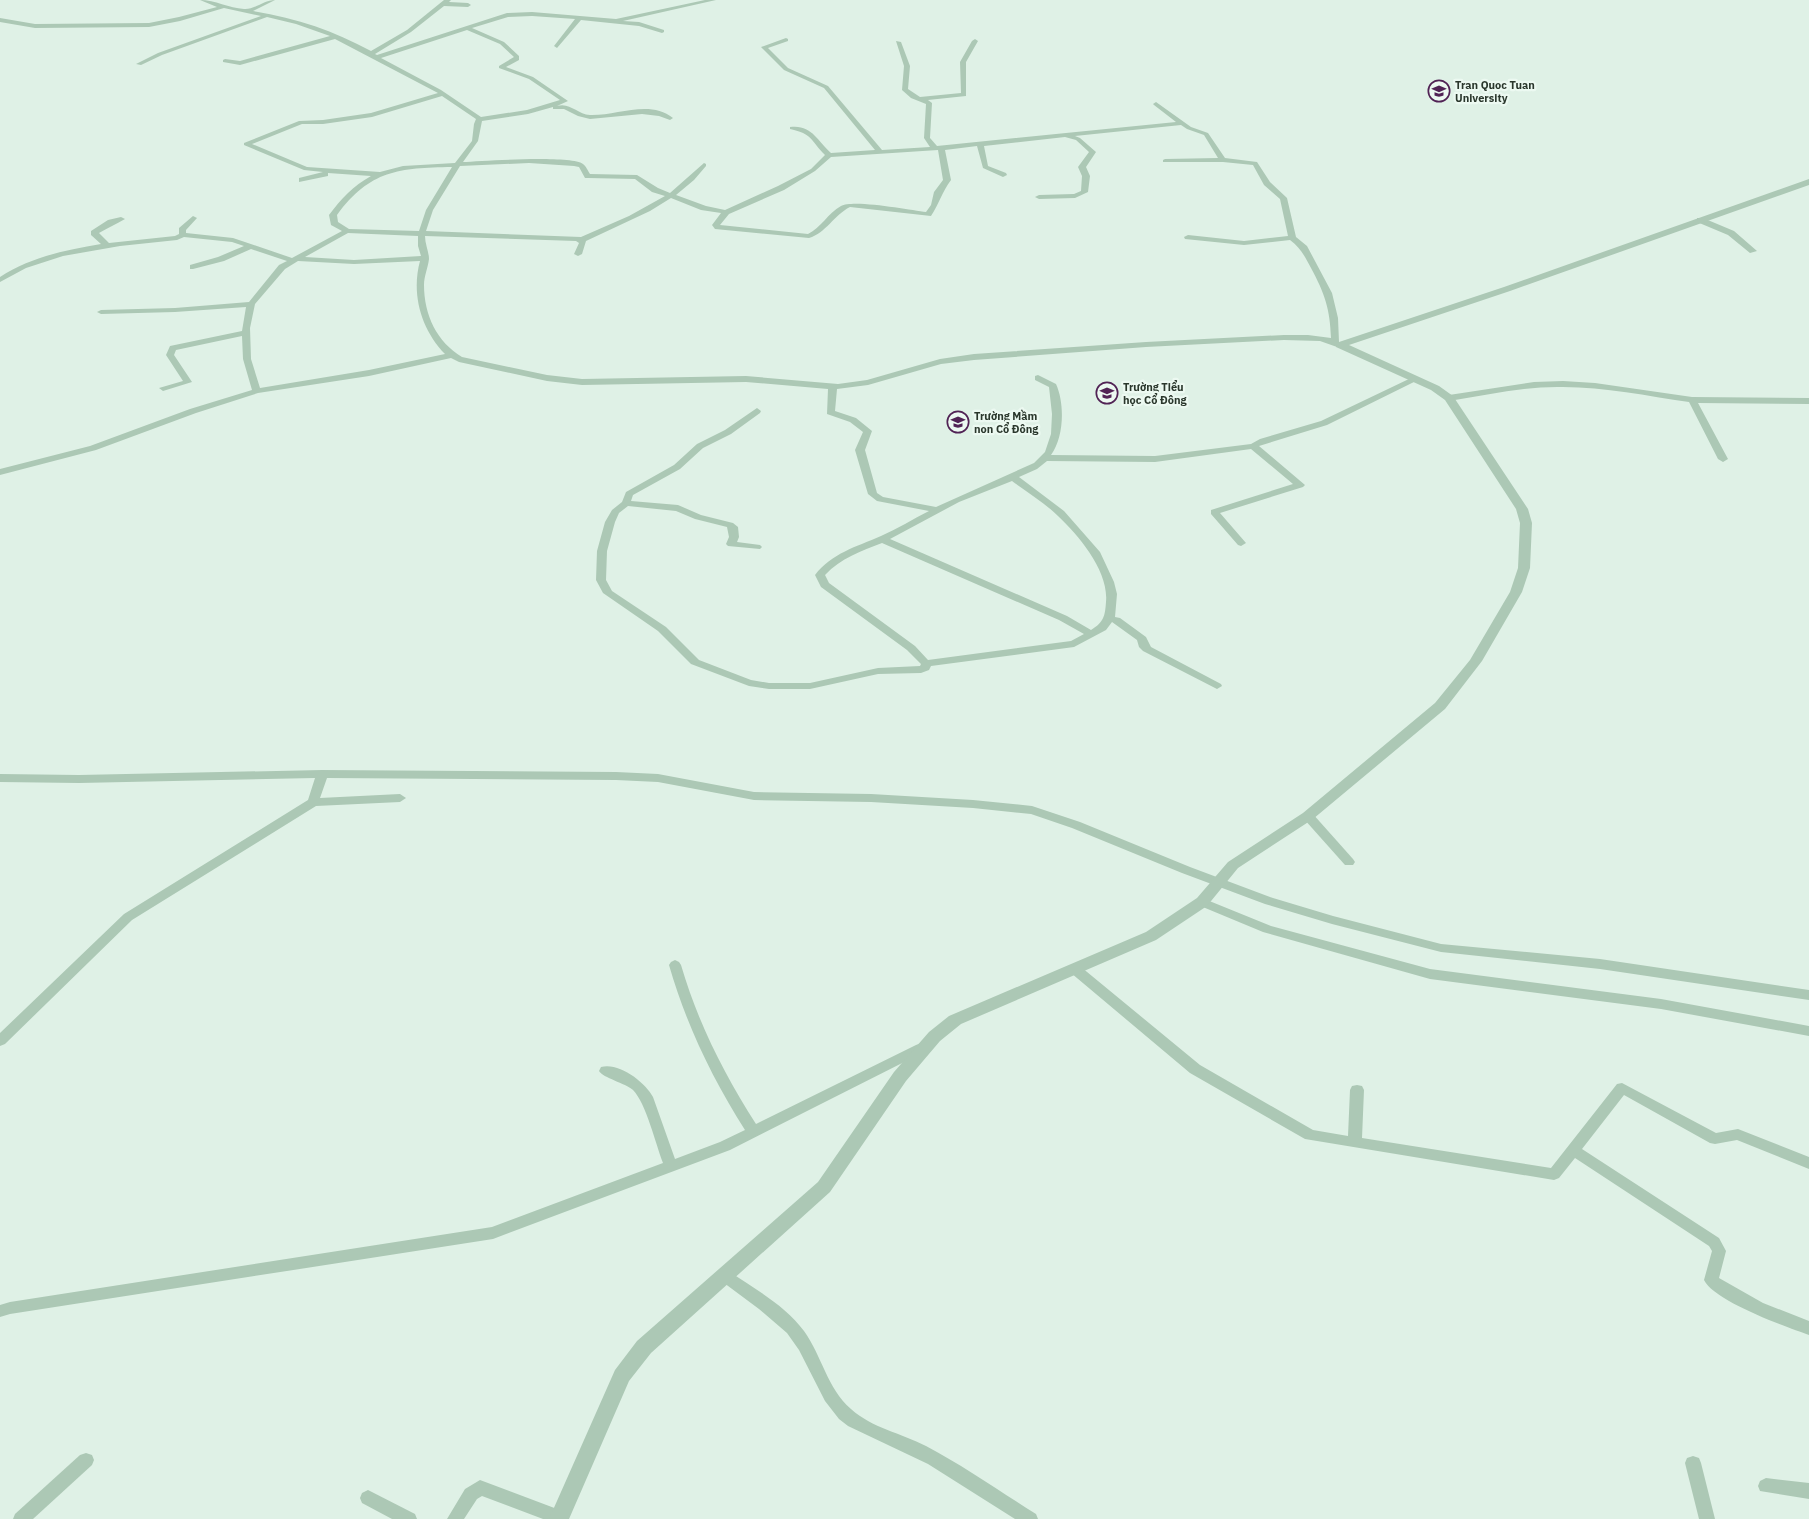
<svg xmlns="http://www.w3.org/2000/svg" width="1809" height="1519" font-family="'IBM Plex Sans',sans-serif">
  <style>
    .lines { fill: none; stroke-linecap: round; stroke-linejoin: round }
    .minor { fill: #acc8b5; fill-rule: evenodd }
    .tertiary { fill: #acc8b5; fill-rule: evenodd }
    .labels { text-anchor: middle; stroke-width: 4.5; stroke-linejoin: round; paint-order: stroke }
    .far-poi-label { font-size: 11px; font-weight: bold; fill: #2a372c; stroke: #ecf9f1; text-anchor: start }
  </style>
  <rect width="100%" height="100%" fill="#dff1e6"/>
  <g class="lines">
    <g class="minor">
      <path d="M 200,0 C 215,0 229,8 244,9 C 254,10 264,0 275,0 L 253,11 C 297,18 334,31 371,51 L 407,30 L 444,0 L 451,0 L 449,2 L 468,3 L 471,5 L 468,7 L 444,6 L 411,32 L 375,54 L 377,55 L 507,13 L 532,12 L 616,19 L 705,0 L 716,0 L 623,21 L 639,22 L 664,30 L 664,32 L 662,33 L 639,26 L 581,20 L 557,48 L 554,46 L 575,19 L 532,16 L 508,17 L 472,28 L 504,42 L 519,56 L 519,60 L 506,67 L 533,77 L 568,101 L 557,106 C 570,102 577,114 590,115 C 616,116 650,99 673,118 L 670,120 L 659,116 L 642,114 L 590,119 L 578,116 L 564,109 L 553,109 L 553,107 L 528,114 L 482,121 L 478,141 L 463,162 C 483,161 570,155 583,164 C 586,166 588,171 590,174 L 637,175 L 658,188 L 670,193 L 704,163 L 706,164 L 706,166 L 694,180 L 676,195 L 706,206 L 725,210 L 778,186 L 811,169 L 825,155 C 810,140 813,134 790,129 L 790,127 C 811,124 817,140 831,153 L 875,150 L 824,88 L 784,70 L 761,47 L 786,38 L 788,39 L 788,41 L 768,48 L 788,68 L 828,86 L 882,150 L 930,147 L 924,138 L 926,104 L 911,98 L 902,90 L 904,66 L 896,41 L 901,42 L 910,66 L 908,89 L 920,97 L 961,93 L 960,62 L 972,41 L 975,39 L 978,41 L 966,62 L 966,96 L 928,100 L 932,103 L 930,138 L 937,146 L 1176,122 L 1154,105 L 1153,104 L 1156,102 L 1191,127 L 1208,133 L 1225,158 L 1257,162 L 1270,182 L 1287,198 L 1296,237 L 1307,246 L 1332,293 L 1338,318 L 1339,342 L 1343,343 L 1343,347 L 1337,347 L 1320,341 L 1284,340 L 1146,347 L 974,360 L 941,364 L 868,385 L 837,389 L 835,411 L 856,418 L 872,431 L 865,450 L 877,493 L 883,497 L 936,507 L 1034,463 L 1045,452 L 1051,434 L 1052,414 L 1049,387 L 1035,380 L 1035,376 L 1038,375 L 1056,384 C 1065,404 1064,437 1051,455 L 1155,456 L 1251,444 L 1260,439 L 1321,421 L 1411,378 L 1414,377 L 1418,380 L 1327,425 L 1259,446 L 1305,485 L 1303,487 L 1220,513 L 1246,543 L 1241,546 L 1238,545 L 1211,514 L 1211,510 L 1293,484 L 1251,449 L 1155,462 L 1047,461 L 1037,469 L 1019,477 L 1064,511 L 1100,552 L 1114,582 L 1117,594 L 1115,617 L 1120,618 L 1146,637 L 1151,647 L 1221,684 L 1222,686 L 1217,689 L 1143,651 L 1139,647 L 1137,640 L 1112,622 L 1106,630 L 1074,647 L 931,666 L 929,670 L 921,673 L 878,674 L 810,689 L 769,689 L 749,686 L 691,664 L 658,631 L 603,593 L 596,580 L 597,551 L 605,522 L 612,510 L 622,502 L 626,492 L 674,465 L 697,444 L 725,430 L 757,408 L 761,411 L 760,413 L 731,434 L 703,448 L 680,469 L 633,495 L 631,501 L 678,505 L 701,515 L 733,523 L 738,527 L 739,537 L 737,542 L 760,545 L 762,547 L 760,549 L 728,546 L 726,544 L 729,537 L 727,527 L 695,519 L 676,511 L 628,506 L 619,513 L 615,522 L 607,551 L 606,580 L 612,591 L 666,627 L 699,660 L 751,680 L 769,683 L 810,683 L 878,668 L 920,666 L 921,664 L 907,650 L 821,587 L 815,575 C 832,553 856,547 881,536 C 897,529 913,519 929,511 L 877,501 L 868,494 L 855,450 L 863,432 L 850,422 L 827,414 L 828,389 L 746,382 L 582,385 L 547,381 L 459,362 L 451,358 L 369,376 L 258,393 L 196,413 L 96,450 L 0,475 L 0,469 L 90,446 L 190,409 L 252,390 L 243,359 L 242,336 L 176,350 L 174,355 L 192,382 L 163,391 L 159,388 L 183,381 L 166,355 L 170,346 L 242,331 L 246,307 L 175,312 L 101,314 L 97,312 L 101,310 L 175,308 L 249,302 L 279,265 L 287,261 L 251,249 L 224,261 L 193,269 L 190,269 L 190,265 L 218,257 L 244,246 L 232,242 L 184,237 L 177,240 L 120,246 L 63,256 L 26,268 L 0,282 L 0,277 C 31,257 65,250 101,244 L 91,235 L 91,231 L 108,220 L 121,217 L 125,219 C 117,224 107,228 99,233 L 109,243 L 175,236 L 179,234 L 179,228 L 193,216 L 197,218 L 186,230 L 186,233 L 233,238 L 292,258 L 342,231 L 331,225 L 329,215 C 341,199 353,186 371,176 L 328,173 L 328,176 L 299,182 L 299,178 L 323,172 L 304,170 L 244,145 L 244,143 L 299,121 L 323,120 L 371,113 L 438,93 L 335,39 L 240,65 L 223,62 L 223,60 L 225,59 L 240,61 L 330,36 L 296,24 L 267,17 L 162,55 L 141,65 L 136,64 L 158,53 L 261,16 L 224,8 L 180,21 L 149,27 L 35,28 L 0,22 L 0,18 L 35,24 L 149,23 L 179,17 L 217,7 ZM 467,30 L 500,44 L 514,57 L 499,66 L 499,68 L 529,79 L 560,100 L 527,110 L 481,117 L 441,90 L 381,58 ZM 442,96 L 476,119 L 474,124 L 472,141 L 455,163 L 403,166 L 380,172 L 307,167 L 252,144 L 302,124 L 323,124 L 372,117 ZM 1181,125 L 1187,129 L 1204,135 L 1218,158 L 1165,159 L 1163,160 L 1163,162 L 1223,162 L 1253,165 L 1264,185 L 1280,199 L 1288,236 L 1244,241 L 1188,235 L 1184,237 L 1185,239 L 1244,245 L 1290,240 C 1301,248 1305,257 1311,268 C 1325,294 1330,309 1331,338 L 1308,335 L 1284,335 L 1146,342 L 974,354 L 940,359 L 867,380 L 838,384 L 746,376 L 582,379 L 547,375 L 462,357 C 437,342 424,315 424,285 C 424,276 428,268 429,259 C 429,252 425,244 425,236 L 576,241 L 579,243 L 574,254 L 578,256 L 582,254 L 586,241 L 650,211 L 671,198 L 701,210 L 721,213 L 712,225 L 715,229 L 809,238 C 826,233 834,215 850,207 L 931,216 C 939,204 942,192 951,180 L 945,150 L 977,146 L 983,168 L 1003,177 L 1007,175 L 1006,173 L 988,166 L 984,146 L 1065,137 L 1076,140 L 1089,152 L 1078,167 L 1082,176 L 1081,191 L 1074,194 L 1039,195 L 1035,197 L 1039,199 L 1075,198 L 1088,192 L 1090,176 L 1086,167 L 1096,152 L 1080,138 L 1075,136 ZM 938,150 L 943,180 L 934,192 L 931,205 L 926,212 C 910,210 853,199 841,206 C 828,213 821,228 808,234 L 720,225 L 729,214 L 784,190 L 815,171 L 831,157 ZM 529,163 L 574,166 L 579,167 L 585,178 L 588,178 L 635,179 L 652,192 L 665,196 L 629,216 L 581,237 L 426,231 L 433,210 L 460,166 ZM 452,167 L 426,210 L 419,231 L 349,229 L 338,222 L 337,215 C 370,170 399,168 452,167 ZM 348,233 L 418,236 L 418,246 L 421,256 L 354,260 L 305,257 ZM 298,261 L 354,264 L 420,261 C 411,294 421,329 445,354 L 369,370 L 260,388 L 251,359 L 250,328 L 255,304 L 285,269 ZM 1012,481 C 1027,492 1045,503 1058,516 C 1079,536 1109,571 1106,602 C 1105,616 1104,622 1091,630 L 1067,616 L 890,539 L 959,502 ZM 882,543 L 1059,620 L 1084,634 L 1071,641 L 928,660 L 915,646 L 829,583 L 825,575 C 841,558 861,551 882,543 Z"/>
      <path d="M 1697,218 L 1703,218 L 1734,231 L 1757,251 L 1750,253 L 1728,235 L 1697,222 Z"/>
      <path d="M 1563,381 L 1595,383 L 1692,397 L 1809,398 L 1809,404 L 1698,403 L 1728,459 L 1723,462 L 1718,459 L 1689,402 C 1647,396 1605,387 1563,387 C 1525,386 1487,395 1449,401 L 1445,398 L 1449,395 L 1534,382 Z"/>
      <path d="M 322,770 L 616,772 L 658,774 L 754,792 L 871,794 L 973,800 L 1032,806 L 1080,822 L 1190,867 L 1273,898 L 1333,916 L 1441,944 L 1600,959 L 1809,990 L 1809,1000 L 1600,969 L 1441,952 L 1332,924 L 1265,904 L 1182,873 L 1072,828 L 1031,814 L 973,808 L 871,802 L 754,800 L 658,782 L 616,780 L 327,778 L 320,798 L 400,794 L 406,798 L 400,802 L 316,806 L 132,920 L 5,1044 L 0,1046 L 0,1033 L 124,914 L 308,800 L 315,778 L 79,783 L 0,782 L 0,774 L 79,775 Z"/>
      <path d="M 1308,812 L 1312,813 L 1353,859 L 1355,862 L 1353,865 L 1345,865 L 1304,819 L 1302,816 Z"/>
      <path d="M 1202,898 L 1271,926 L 1430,969 L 1661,999 L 1809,1026 L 1809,1036 L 1661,1009 L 1430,979 L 1263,932 L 1198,905 L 1196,902 L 1198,899 Z"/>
      <path d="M 675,960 L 679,962 L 681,965 C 698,1023 724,1074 756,1124 L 916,1045 L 921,1043 L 926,1045 L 928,1048 L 926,1051 L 730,1150 L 493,1239 L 10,1314 L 0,1317 L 0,1305 L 10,1302 L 492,1227 L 663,1163 C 656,1145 646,1103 633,1090 C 625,1083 603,1078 599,1071 L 601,1067 C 619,1062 645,1082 653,1097 L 675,1159 L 720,1142 L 745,1130 C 712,1078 686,1024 669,965 L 671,962 Z"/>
      <path d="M 1076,965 L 1081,967 L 1200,1065 L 1313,1130 L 1348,1136 L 1350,1090 L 1352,1086 L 1357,1085 L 1362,1086 L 1364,1090 L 1362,1138 L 1551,1168 L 1617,1084 L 1622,1083 L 1716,1133 L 1738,1129 L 1809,1157 L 1809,1169 L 1737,1140 L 1715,1144 L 1710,1143 L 1624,1095 L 1582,1149 L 1719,1238 L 1726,1251 L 1719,1278 L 1763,1303 L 1809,1321 L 1809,1335 C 1786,1327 1714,1301 1704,1280 L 1712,1251 L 1709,1246 L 1575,1158 L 1559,1178 L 1554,1180 L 1305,1139 L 1190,1073 L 1071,973 L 1070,970 L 1071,967 Z"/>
      <path d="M 725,1270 L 730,1272 C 755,1289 786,1306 804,1331 C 822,1356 827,1388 851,1409 C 872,1428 901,1433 926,1446 C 964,1466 999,1491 1036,1514 L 1038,1519 L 1015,1519 L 928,1464 L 848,1426 L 839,1419 L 825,1401 L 799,1350 L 787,1333 L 759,1309 L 720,1280 L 718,1276 L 720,1272 Z"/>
      <path d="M 86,1453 L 92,1455 L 94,1460 L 92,1465 L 33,1519 L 13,1519 L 15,1514 L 80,1455 Z"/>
      <path d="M 1693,1456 L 1699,1458 L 1701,1463 L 1715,1519 L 1699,1519 L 1685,1463 L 1687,1458 Z"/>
      <path d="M 1766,1478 L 1809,1483 L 1809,1499 L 1760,1491 L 1758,1486 L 1760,1481 Z"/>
      <path d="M 480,1480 L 565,1512 L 567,1517 L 566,1519 L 543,1519 L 482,1496 L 477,1499 L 464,1519 L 447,1519 L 465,1489 Z"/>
      <path d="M 368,1490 L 415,1514 L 417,1519 L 392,1519 L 362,1503 L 360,1498 L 362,1493 Z"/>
    </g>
    <path class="tertiary" d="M 1809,179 L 1809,185 L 1510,291 L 1349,345 L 1439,386 L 1453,396 L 1528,509 L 1532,523 L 1530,568 L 1522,592 L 1482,661 L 1445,709 L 1313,819 L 1238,868 L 1207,906 L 1156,940 L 961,1024 L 940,1041 L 906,1081 L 830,1192 L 651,1353 L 629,1381 L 569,1519 L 549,1519 L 615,1370 L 637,1341 L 818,1182 L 894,1072 L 929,1032 L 949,1016 L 1146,932 L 1197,898 L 1228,862 L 1303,813 L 1435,703 L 1470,660 L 1510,592 L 1518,568 L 1520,523 L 1516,509 L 1445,400 L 1431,390 L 1336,347 L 1336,343 L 1504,287 Z"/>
  </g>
  <defs>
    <g id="university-ring" transform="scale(1.125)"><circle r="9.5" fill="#ecf9f1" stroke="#512355" stroke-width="1.5"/><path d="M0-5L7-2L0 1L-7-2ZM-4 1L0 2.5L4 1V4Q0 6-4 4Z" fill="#512355"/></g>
    <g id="school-ring" transform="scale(1.125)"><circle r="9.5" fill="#ecf9f1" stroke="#512355" stroke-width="1.5"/><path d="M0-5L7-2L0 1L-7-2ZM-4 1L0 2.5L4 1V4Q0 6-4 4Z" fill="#512355"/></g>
  </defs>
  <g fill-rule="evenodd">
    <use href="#university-ring" x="1439" y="91"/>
    <use href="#school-ring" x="1107" y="393"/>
    <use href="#school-ring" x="958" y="422"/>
  </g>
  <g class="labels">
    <g class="far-poi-label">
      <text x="1455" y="89">Tran Quoc Tuan<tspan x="1455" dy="13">University</tspan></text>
      <text x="1123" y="391">Trường Tiểu<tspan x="1123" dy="13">học Cổ Đông</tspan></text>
      <text x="974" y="420">Trường Mầm<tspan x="974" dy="13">non Cổ Đông</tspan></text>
    </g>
  </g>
</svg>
